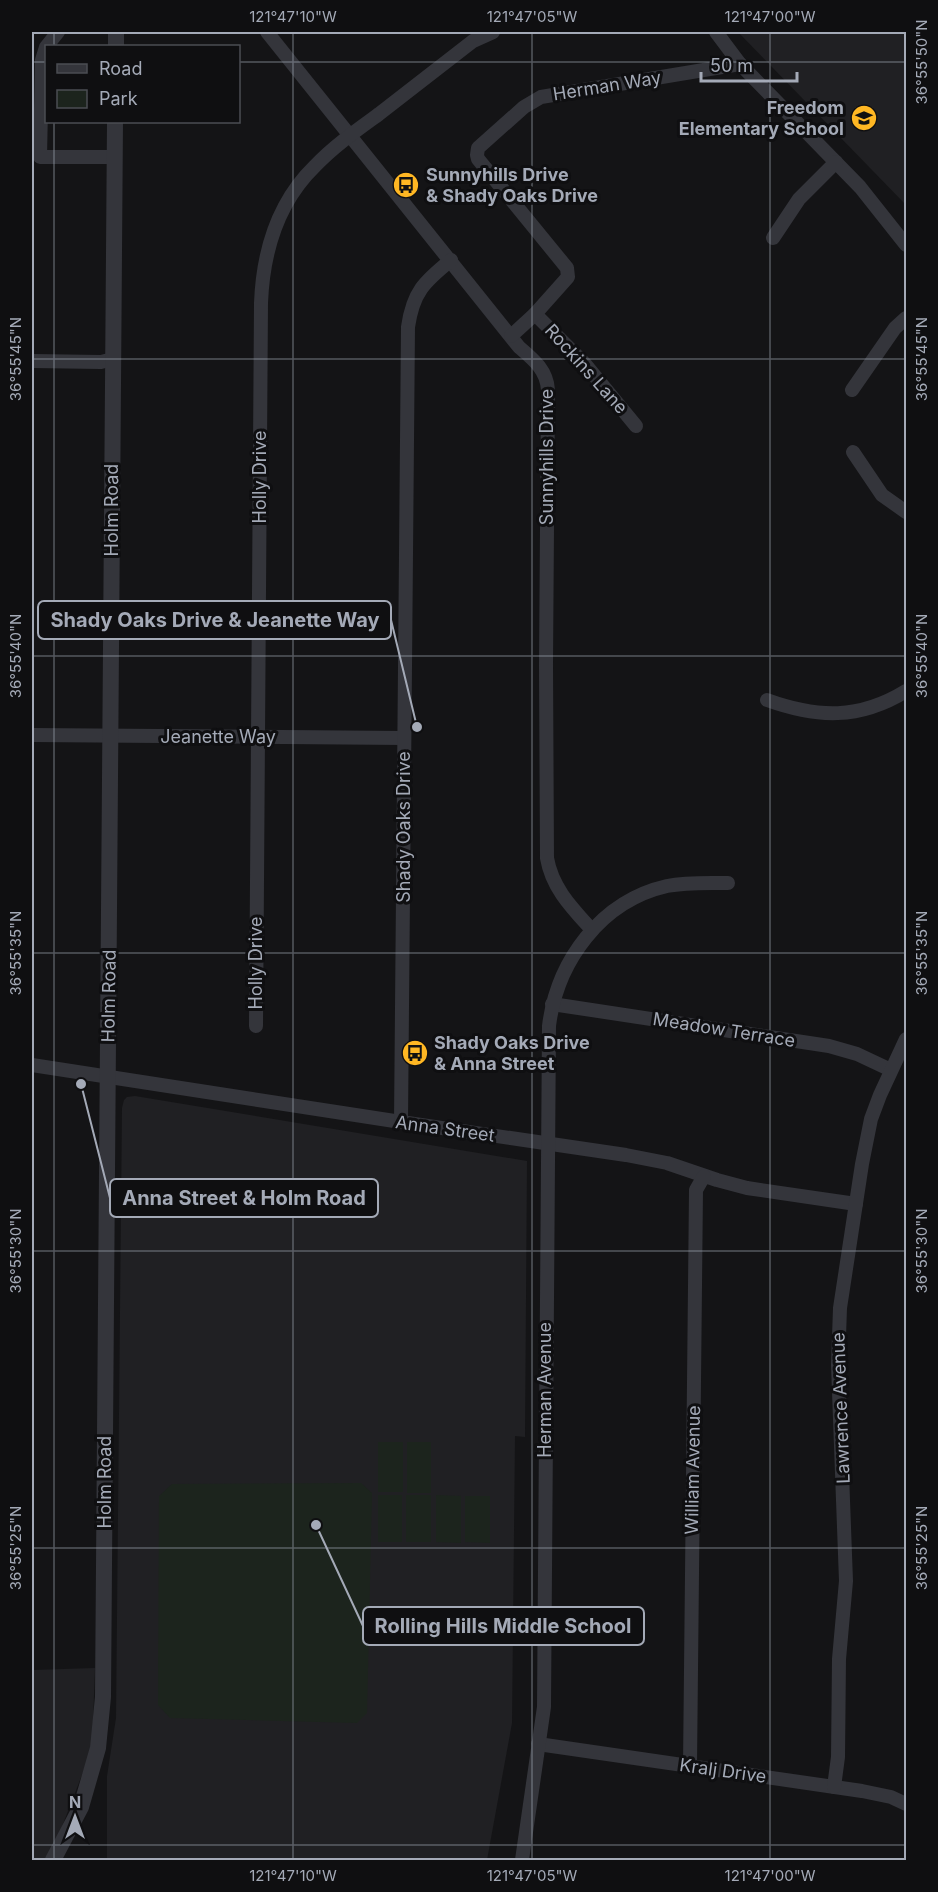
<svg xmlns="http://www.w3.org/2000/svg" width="938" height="1892" font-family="Inter,sans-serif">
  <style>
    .built { fill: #202023 }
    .park { fill: #1c241d }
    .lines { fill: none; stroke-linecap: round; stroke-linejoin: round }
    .minor { stroke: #34353b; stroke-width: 14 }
    .tertiary { stroke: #34353b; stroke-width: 16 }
    .ticks { fill: none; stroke: #a4aab7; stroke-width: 1.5; stroke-opacity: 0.45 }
    .labels { text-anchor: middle; stroke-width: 6; stroke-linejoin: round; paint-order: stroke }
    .street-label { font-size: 18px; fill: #a4aab7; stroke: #0f0f11 }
    .poi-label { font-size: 18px; font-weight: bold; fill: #a4aab7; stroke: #0f0f11; text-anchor: start }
    .leader { fill: none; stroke: #a4aab7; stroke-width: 2 }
    .callout-dot { fill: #a4aab7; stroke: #0f0f11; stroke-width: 2 }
    .callout { fill: #0f0f11; stroke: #a4aab7; stroke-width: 2 }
    .callout-label { font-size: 20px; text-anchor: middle; font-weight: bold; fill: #a4aab7 }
    .neatline { fill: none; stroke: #a4aab7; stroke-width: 2 }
    .ticks-label { font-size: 15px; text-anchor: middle; fill: #a4aab7 }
  </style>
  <rect width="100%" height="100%" fill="#141416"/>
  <g class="built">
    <path d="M 738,32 L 906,32 L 906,205 Z"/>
    <path d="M 135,1096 L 527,1161 L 525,1437 L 515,1436 L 512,1723 L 487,1860 L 107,1860 L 107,1776 L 116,1718 L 122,1108 L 124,1100 L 127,1097 Z"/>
    <path d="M 95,1668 L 92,1749 L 49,1860 L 32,1860 L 32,1670 Z"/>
  </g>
  <g class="park">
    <rect x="378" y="1442" width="25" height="50"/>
    <rect x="407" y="1442" width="24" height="51"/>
    <path d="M 361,1483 L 372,1493 L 367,1713 L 357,1723 L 170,1718 L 158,1705 L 159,1496 L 172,1484 Z"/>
    <rect x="378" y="1495" width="24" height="47"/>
    <rect x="406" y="1495" width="25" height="47"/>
    <path d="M 436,1495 L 461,1496 L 461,1543 L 436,1542 Z"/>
    <path d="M 465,1496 L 490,1496 L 490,1543 L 465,1542 Z"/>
  </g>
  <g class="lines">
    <g class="minor">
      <path d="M 58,32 L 46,47 L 42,60 L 40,157 L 115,157"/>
      <path d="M 267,32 L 519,347 C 533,359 547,370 548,390 L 546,665 L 547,858 C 552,888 572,908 592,930"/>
      <path d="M 740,64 L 860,187 L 906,245"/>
      <path d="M 773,238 L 799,199 L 836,162"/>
      <path d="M 535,314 L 585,364 L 636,426"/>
      <path d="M 511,336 L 535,314 L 568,277 L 567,268 L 478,159 L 477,155 L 478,148 L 524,107 L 541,97 L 740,64 L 716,32"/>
      <path d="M 32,361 L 101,362 L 113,359"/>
      <path d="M 852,390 L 895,328 L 906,318"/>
      <path d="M 853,452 L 882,495 L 906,512"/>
      <path d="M 767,700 C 817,718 859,720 906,691"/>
      <path d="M 32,735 L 404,738"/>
      <path d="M 552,1004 L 829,1046 L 857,1054 L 891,1070"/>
      <path d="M 256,1026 L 261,303 C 263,252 278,202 315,166 C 334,146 357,130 379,114 C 410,90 442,65 473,41 L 493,32"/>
      <path d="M 32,1065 L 401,1122 L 626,1155 L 667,1163 L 717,1180 L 747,1188 L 856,1204"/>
      <path d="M 401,1122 L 408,327 C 413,292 424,282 451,260"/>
      <path d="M 538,1744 L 862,1791 L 891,1797 L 906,1804"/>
      <path d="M 690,1766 L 696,1190 L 704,1176"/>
      <path d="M 834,1787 L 838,1757 L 839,1659 L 846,1581 L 838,1365 L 840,1308 L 862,1164 L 871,1119 L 880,1095 L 906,1039"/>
      <path d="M 522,1860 L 544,1707 L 549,1026 C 557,961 601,901 667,886 C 687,882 707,883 728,883"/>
    </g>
    <g class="tertiary">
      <path d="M 116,46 L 116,32"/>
      <path d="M 53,1860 L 81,1807 L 98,1748 L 103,1697 L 115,122"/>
    </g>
  </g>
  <path class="ticks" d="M 54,32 L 54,46M 293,32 L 293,1860M 532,32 L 532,1860M 770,32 L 770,1860M 32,62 L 46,62M 238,62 L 906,62M 54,122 L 54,1860M 32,359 L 906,359M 32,656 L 906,656M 32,953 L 906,953M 32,1251 L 906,1251M 32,1548 L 906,1548M 32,1845 L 906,1845"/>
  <defs>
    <g id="school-disc" transform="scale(1.35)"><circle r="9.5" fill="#ffb723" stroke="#0f0f11"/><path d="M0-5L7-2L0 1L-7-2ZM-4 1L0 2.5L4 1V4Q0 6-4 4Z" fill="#111"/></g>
    <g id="bus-disc" transform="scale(1.35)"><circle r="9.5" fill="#ffb723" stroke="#0f0f11"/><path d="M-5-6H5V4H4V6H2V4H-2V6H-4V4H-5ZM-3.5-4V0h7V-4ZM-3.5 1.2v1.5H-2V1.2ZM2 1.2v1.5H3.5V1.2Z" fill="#111"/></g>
  </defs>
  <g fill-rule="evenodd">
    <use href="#school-disc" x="864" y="118"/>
    <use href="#bus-disc" x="406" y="185"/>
    <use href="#bus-disc" x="415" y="1053"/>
  </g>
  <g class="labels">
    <g class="street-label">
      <text transform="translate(607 86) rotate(-9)" y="6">Herman Way</text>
      <text transform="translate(586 369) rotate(48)" y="6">Rockins Lane</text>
      <text transform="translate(547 457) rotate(-90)" y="6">Sunnyhills Drive</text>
      <text transform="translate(260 477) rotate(-90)" y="6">Holly Drive</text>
      <text transform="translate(112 510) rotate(-90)" y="6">Holm Road</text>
      <text x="218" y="743">Jeanette Way</text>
      <text transform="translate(404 827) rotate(-90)" y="6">Shady Oaks Drive</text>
      <text transform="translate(256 963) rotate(-90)" y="6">Holly Drive</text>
      <text transform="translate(109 996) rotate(-89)" y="6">Holm Road</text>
      <text transform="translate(724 1030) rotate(9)" y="6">Meadow Terrace</text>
      <text transform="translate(445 1129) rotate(8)" y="6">Anna Street</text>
      <text transform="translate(545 1390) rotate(-90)" y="6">Herman Avenue</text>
      <text transform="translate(841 1408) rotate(-92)" y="6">Lawrence Avenue</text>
      <text transform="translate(693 1470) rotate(-89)" y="6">William Avenue</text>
      <text transform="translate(105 1482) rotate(-90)" y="6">Holm Road</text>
      <text transform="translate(723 1771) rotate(8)" y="6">Kralj Drive</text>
    </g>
    <g class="poi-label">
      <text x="844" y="114" text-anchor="end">Freedom<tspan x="844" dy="21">Elementary School</tspan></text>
      <text x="426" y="181">Sunnyhills Drive<tspan x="426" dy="21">&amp; Shady Oaks Drive</tspan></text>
      <text x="434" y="1049">Shady Oaks Drive<tspan x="434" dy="21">&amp; Anna Street</tspan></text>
    </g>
  </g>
  <path class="leader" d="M417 727L391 620M81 1084L110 1198M316 1525L363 1626"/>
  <g class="callout-dot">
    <circle cx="417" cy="727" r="6"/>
    <circle cx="81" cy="1084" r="6"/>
    <circle cx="316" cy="1525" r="6"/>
  </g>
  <g class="callout">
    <rect x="38" y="601" width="353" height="38" rx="6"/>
    <rect x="110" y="1179" width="268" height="38" rx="6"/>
    <rect x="363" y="1607" width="281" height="38" rx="6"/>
  </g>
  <g class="callout-label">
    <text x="215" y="627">Shady Oaks Drive &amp; Jeanette Way</text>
    <text x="244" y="1205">Anna Street &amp; Holm Road</text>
    <text x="503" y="1633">Rolling Hills Middle School</text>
  </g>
  <rect width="938" height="1892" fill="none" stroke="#0f0f11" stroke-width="66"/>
  <rect x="45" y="45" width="195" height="78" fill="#0f0f11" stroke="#4b4d53" stroke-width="1.5"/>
  <rect x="57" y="64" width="30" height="9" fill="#34353b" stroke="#4b4d53" stroke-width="1.5"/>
  <text x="99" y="75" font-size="18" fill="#a4aab7">Road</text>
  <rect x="57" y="90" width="30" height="18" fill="#1c241d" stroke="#4b4d53" stroke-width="1.5"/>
  <text x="99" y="105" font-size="18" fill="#a4aab7">Park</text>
  <g transform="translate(75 1817)" stroke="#0f0f11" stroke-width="4.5" paint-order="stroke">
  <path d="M0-4.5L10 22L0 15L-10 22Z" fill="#a4aab7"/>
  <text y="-9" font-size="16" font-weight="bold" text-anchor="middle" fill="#a4aab7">N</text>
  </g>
  <path d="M701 72v9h96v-9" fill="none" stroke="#a4aab7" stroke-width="3"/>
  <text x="710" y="72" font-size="18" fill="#a4aab7" stroke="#0f0f11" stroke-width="4.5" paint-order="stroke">50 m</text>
  <rect x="33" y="33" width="872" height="1826" class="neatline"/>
  <g class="ticks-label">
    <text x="293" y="22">121°47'10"W</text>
    <text x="532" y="22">121°47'05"W</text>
    <text x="770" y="22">121°47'00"W</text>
    <text transform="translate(922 62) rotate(-90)" y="5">36°55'50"N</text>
    <text transform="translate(16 359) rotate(-90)" y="5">36°55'45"N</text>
    <text transform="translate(922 359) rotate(-90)" y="5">36°55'45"N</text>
    <text transform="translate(16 656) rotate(-90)" y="5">36°55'40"N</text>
    <text transform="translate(922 656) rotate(-90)" y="5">36°55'40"N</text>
    <text transform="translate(16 953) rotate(-90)" y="5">36°55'35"N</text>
    <text transform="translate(922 953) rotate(-90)" y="5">36°55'35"N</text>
    <text transform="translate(16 1251) rotate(-90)" y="5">36°55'30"N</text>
    <text transform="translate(922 1251) rotate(-90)" y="5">36°55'30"N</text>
    <text transform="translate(16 1548) rotate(-90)" y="5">36°55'25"N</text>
    <text transform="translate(922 1548) rotate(-90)" y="5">36°55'25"N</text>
    <text x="293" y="1881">121°47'10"W</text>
    <text x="532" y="1881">121°47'05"W</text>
    <text x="770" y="1881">121°47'00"W</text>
  </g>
</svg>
